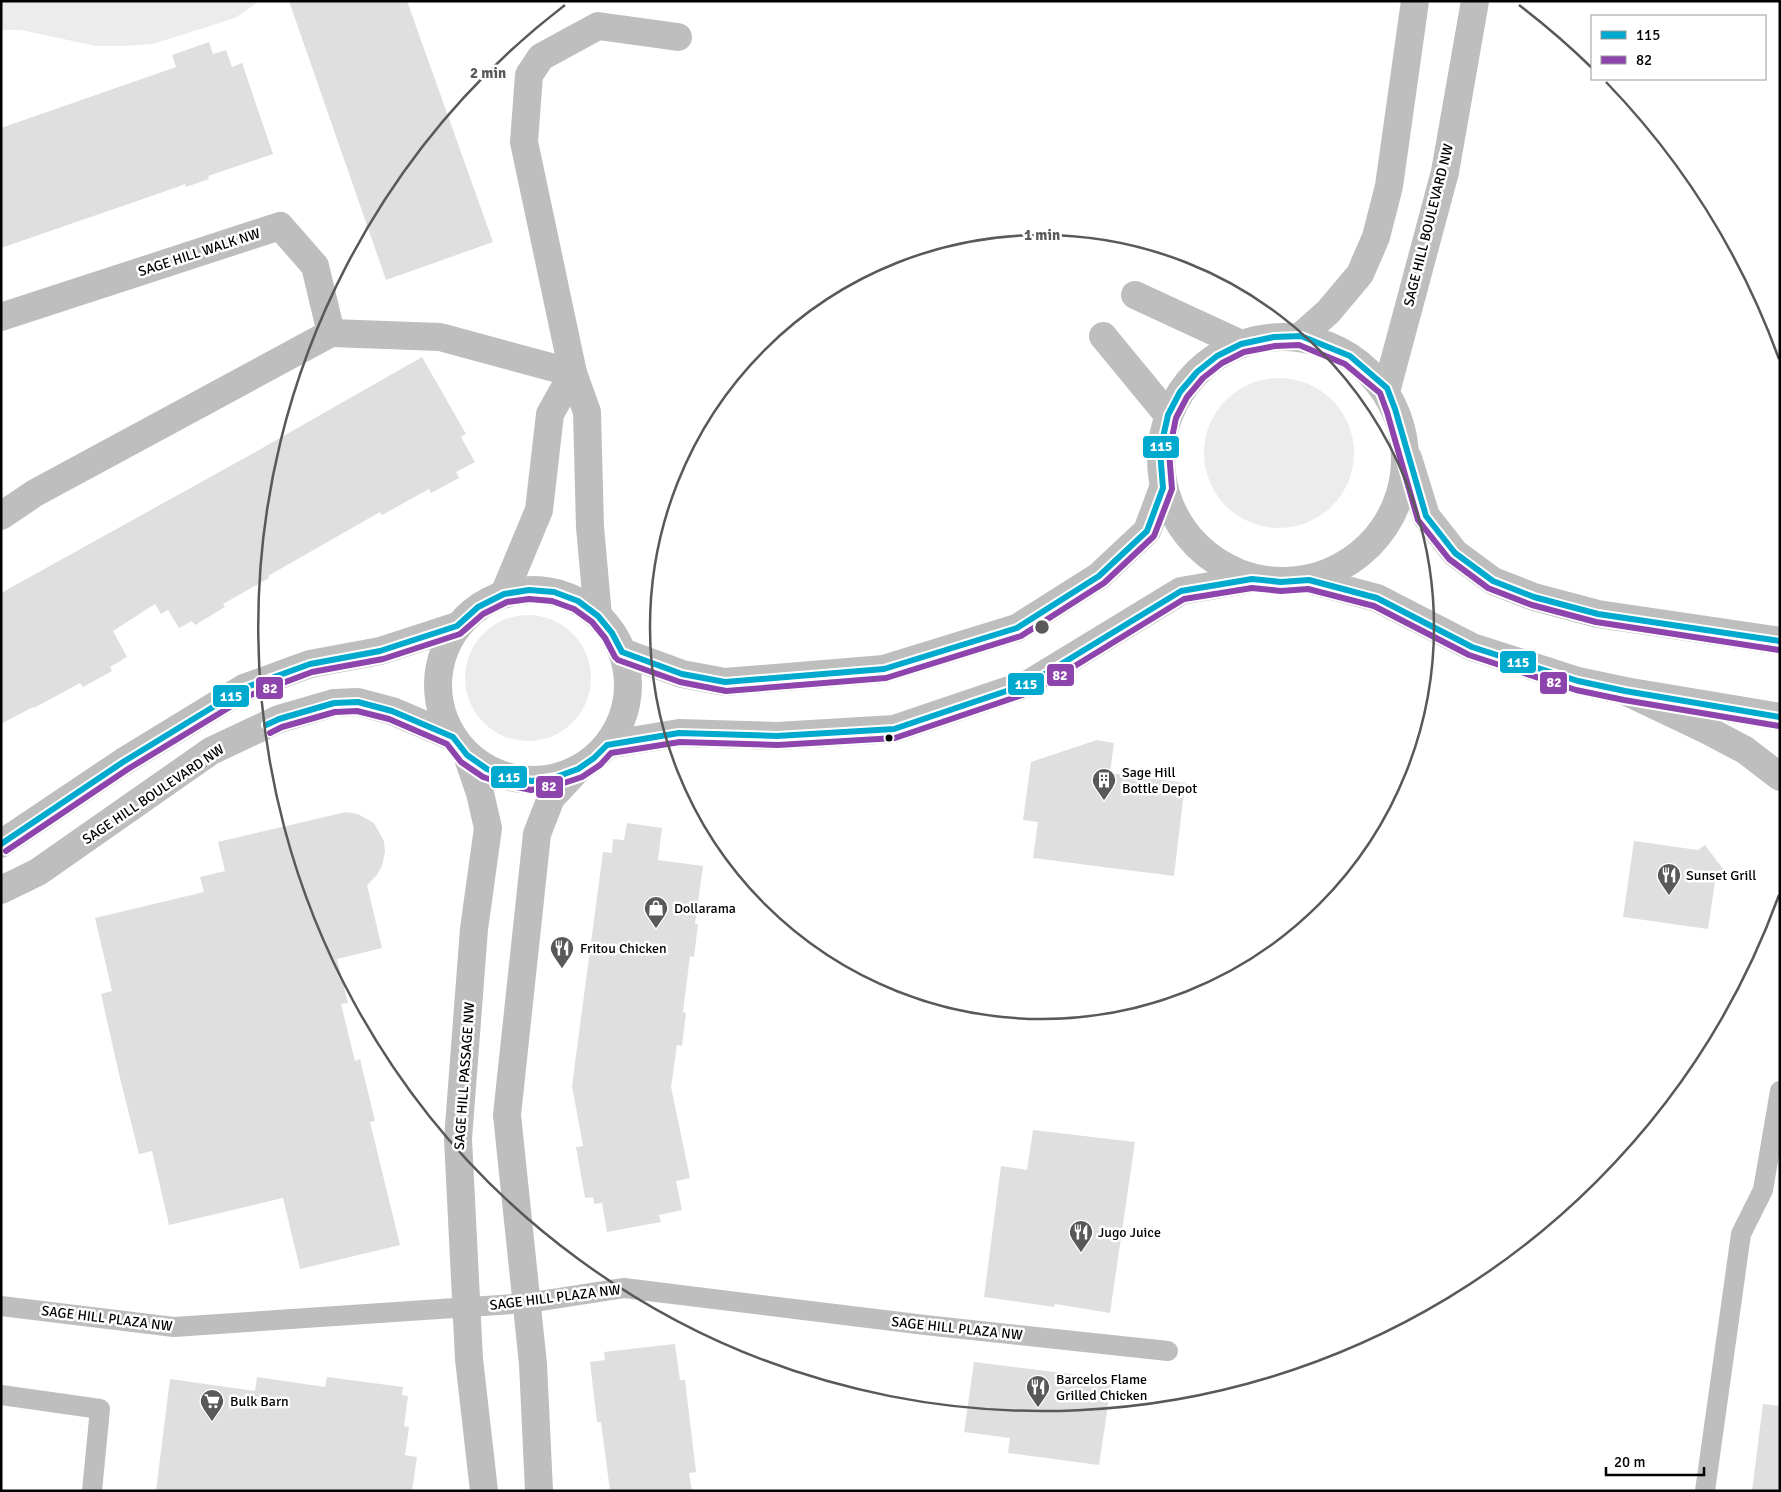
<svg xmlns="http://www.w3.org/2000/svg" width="1781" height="1492" font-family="Signika,sans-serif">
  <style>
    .green { fill: #ececec }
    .building { fill: #dfdfdf }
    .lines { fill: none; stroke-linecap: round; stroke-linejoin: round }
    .service { stroke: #bebebe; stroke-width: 20 }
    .minor { stroke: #bebebe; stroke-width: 28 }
    .tertiary { stroke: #bebebe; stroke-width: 28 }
    .bus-1-casing { stroke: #fff; stroke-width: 10 }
    .bus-2-casing { stroke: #fff; stroke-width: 10 }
    .bus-1 { stroke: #00a9ce; stroke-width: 6 }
    .bus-2 { stroke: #8e44ad; stroke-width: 6 }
    .ring { fill: none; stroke: #595959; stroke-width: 2.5 }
    .bus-dot { fill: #000; stroke: #fff; stroke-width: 2 }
    .labels { text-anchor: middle; stroke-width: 5; stroke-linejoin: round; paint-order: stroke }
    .street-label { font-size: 14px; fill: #000; stroke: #fff }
    .poi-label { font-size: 14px; fill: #000; stroke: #fff; text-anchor: start }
    .centre { fill: #595959; stroke: #fff; stroke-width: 2.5 }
    .ring-label { font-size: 15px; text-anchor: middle; font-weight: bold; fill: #595959; stroke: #fff; stroke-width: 5; stroke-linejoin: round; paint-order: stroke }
    .line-badge { stroke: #fff; stroke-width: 2 }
    .badge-label { font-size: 14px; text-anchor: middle; font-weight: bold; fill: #fff }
  </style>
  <rect width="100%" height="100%" fill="#fff"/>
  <g class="green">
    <path d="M 1,1 L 260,1 L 235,18 L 153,44 L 125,46 L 96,46 L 21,30 L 1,30 Z"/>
    <circle cx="1279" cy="453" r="75"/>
    <circle cx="528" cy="678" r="63"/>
  </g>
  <g class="building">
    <path d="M 289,1 L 407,1 L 493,242 L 386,280 Z"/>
    <path d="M 209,42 L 213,54 L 226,50 L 232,67 L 242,63 L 273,154 L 208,176 L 209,179 L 186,187 L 185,184 L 166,191 L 1,248 L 1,128 L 176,67 L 172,55 Z"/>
    <path d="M 422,357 L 466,434 L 461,437 L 475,462 L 456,472 L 459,478 L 431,493 L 429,489 L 382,515 L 380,512 L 268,576 L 269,578 L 223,604 L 225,607 L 195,625 L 192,621 L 179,628 L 168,610 L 161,614 L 155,604 L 113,631 L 127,657 L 110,667 L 112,671 L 83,687 L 80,683 L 34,708 L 33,707 L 1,724 L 1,593 L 250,455 Z"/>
    <path d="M 1097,740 L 1114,743 L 1110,773 L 1185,783 L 1174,876 L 1033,858 L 1038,822 L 1023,820 L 1031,762 Z"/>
    <path d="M 346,812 L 358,814 L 374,823 L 384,841 L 385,852 L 382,866 L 377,875 L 367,885 L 382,948 L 337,959 L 348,1003 L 341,1004 L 355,1061 L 360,1059 L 375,1121 L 370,1122 L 400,1245 L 300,1269 L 283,1198 L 169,1225 L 152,1151 L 139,1154 L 119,1074 L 101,994 L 112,991 L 95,918 L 204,892 L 200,877 L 225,871 L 218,842 Z"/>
    <path d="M 627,823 L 662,828 L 658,860 L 703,866 L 695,924 L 698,924 L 694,957 L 690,956 L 683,1012 L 686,1013 L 682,1046 L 677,1045 L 671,1087 L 690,1178 L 676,1181 L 682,1210 L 659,1215 L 661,1222 L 607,1232 L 602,1203 L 594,1204 L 593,1197 L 585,1198 L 576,1147 L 583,1146 L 572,1086 L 603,852 L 612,853 L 613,839 L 624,840 Z"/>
    <path d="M 1634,841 L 1698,850 L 1705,845 L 1723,869 L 1716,875 L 1708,929 L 1623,917 Z"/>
    <path d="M 1033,1130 L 1135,1142 L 1110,1313 L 1055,1304 L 1054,1307 L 984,1297 L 1001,1166 L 1027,1170 Z"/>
    <path d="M 675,1344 L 680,1380 L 685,1380 L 696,1472 L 689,1473 L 692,1491 L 610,1491 L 601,1422 L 597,1422 L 590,1362 L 605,1360 L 604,1352 Z"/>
    <path d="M 974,1362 L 1112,1379 L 1099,1465 L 1008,1453 L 1010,1438 L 964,1432 Z"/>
    <path d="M 257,1377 L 325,1387 L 327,1377 L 403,1387 L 402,1395 L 408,1396 L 404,1426 L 409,1427 L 405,1455 L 417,1457 L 412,1491 L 156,1491 L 170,1379 L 255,1391 Z"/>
    <path d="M 1763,1404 L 1780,1406 L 1780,1491 L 1752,1491 Z"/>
  </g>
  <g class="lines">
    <g class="service">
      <path d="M 1,1306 L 174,1327 L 527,1303 L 624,1288 L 925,1325 L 1168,1351"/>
      <path d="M 1,1395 L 100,1409 L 92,1491"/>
      <path d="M 1705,1491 L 1741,1234 L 1763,1190 L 1780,1091"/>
    </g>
    <g class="minor">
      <path d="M 1135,295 L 1241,344"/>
      <path d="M 1,317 L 280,226 L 315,266 L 331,333 L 35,493 L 1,516"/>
      <path d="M 331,333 L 440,337 L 573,373"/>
      <path d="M 1103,336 L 1168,415"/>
      <path d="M 1301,336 L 1328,312 L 1360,274 L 1376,237 L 1389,186 L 1415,1"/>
      <circle cx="1283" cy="459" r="122"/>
      <path d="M 1387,388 L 1445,172 L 1475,1"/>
      <path d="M 1408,458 L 1426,516 L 1455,553 L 1493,581 L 1534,597 L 1598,614 L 1780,641"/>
      <path d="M 1309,580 L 1377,598 L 1472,647 L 1578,681 L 1625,691 L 1780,717"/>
      <circle cx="533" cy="685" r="95"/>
      <path d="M 504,594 L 539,510 L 550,414 L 573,373"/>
      <path d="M 598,616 L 590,527 L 587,412 L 573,373 L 524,142 L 529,75 L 541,57 L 598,26 L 678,37"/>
      <path d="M 622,652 L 682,674 L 725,682 L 884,669 L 1017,628 L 1099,576 L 1147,531 L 1163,488"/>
      <path d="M 607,745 L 679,733 L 777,736 L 894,729 L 1030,683 L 1181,591 L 1252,579"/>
      <path d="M 467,755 L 480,793 L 488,828 L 474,929 L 458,1139 L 469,1359 L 484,1491"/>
      <path d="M 1,844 L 123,762 L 244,688 L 310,664 L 380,651 L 457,626"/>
      <path d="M 1,890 L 38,872 L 211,751 L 279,719 L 334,703 L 358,702 L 392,711 L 453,737"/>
      <path d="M 539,1491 L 533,1364 L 507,1115 L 537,834 L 551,798 L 578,769"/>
    </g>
    <path class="tertiary" d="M 1625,691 L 1707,730 L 1745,750 L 1780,777"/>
    <g class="bus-1-casing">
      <g id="bus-1">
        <path d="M 266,725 L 279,719 L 334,703 L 358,702 L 392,711 L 453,737 L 467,755 L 487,769 L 509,777 L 532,781 L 556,777 L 578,769 L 594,758 L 607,745 L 679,733 L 777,736 L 894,729 L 1030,683 L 1181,591 L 1252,579 L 1281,582 L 1309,580 L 1377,598 L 1472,647 L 1578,681 L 1625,691 L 1780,717"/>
        <path d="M 1,844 L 123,762 L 244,688 L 310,664 L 380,651 L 457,626 L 478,607 L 504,594 L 529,590 L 554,592 L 578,601 L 598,616 L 612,633 L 622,652 L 682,674 L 725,682 L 884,669 L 1017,628 L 1099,576 L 1147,531 L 1163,488 L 1160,451 L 1168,415 L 1180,392 L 1197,372 L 1217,356 L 1241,344 L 1274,337 L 1301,336 L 1350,356 L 1387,388 L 1395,409 L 1426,516 L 1455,553 L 1493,581 L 1534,597 L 1598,614 L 1780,641"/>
      </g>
    </g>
    <g class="bus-2-casing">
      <g id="bus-2">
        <path d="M 270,733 L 282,727 L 335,712 L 357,711 L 389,719 L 447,744 L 461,762 L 483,777 L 507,785 L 531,790 L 558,785 L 582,777 L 600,765 L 611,753 L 680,742 L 778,745 L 895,738 L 1034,691 L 1184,599 L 1252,588 L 1281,591 L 1308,589 L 1374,606 L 1469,655 L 1576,690 L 1624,700 L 1779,726"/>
        <path d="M 6,851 L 128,769 L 248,696 L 312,672 L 383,659 L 460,634 L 483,614 L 507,602 L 529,599 L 552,601 L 574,609 L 592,622 L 605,638 L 615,657 L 618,660 L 680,682 L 726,691 L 886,678 L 1021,636 L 1104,583 L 1154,536 L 1172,489 L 1169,452 L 1176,418 L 1187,397 L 1203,378 L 1222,363 L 1244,352 L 1275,346 L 1299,345 L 1345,364 L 1380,393 L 1387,412 L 1418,520 L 1449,559 L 1488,588 L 1532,605 L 1596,622 L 1779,650"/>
      </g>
    </g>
    <use href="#bus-1" class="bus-1"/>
    <use href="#bus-2" class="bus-2"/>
  </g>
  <g class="ring">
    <circle cx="1042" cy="627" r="392"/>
    <path d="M1779 895A784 784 0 1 1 565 5M1519 5A784 784 0 0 1 1592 68M1606 82A784 784 0 0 1 1779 359"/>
  </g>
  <defs>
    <g id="building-pin" transform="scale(1.25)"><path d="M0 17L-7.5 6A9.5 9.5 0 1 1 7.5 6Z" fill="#595959" stroke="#fff"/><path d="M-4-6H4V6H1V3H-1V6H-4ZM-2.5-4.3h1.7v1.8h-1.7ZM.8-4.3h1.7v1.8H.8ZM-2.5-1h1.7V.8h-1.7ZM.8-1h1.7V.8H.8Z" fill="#fff"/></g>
    <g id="restaurant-pin" transform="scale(1.25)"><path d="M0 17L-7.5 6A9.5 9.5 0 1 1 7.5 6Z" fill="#595959" stroke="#fff"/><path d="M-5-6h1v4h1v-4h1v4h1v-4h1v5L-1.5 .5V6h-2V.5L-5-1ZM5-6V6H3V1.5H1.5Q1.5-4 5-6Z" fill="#fff"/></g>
    <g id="shop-pin" transform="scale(1.25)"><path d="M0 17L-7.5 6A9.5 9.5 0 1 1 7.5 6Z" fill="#595959" stroke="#fff"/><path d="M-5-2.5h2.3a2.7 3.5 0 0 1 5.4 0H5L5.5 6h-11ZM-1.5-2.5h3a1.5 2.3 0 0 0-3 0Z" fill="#fff"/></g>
    <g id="supermarket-pin" transform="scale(1.25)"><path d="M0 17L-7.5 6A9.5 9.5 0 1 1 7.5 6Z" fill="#595959" stroke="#fff"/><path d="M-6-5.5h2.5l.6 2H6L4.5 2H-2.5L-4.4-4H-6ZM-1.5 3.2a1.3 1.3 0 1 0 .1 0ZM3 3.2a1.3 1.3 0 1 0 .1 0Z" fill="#fff"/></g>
  </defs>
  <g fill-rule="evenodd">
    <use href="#building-pin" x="1104" y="780"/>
    <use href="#restaurant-pin" x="1669" y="875"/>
    <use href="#shop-pin" x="656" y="908"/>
    <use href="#restaurant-pin" x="562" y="948"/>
    <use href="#restaurant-pin" x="1081" y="1232"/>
    <use href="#restaurant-pin" x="1038" y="1387"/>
    <use href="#supermarket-pin" x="212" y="1401"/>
  </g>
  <circle class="bus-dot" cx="889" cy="738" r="4.5"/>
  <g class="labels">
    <g class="street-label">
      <text transform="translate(1428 225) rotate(-76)" y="5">SAGE HILL BOULEVARD NW</text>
      <text transform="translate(199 252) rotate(-18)" y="5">SAGE HILL WALK NW</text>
      <text transform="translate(153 794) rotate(-34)" y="5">SAGE HILL BOULEVARD NW</text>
      <text transform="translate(464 1076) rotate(-86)" y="5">SAGE HILL PASSAGE NW</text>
      <text transform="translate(555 1297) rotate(-7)" y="5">SAGE HILL PLAZA NW</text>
      <text transform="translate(107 1318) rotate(7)" y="5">SAGE HILL PLAZA NW</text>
      <text transform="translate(957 1328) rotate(6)" y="5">SAGE HILL PLAZA NW</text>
    </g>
    <g class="poi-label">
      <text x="1122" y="777">Sage Hill<tspan x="1122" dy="16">Bottle Depot</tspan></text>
      <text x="1686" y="880">Sunset Grill</text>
      <text x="674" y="913">Dollarama</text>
      <text x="580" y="953">Fritou Chicken</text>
      <text x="1098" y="1237">Jugo Juice</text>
      <text x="1056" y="1384">Barcelos Flame<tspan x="1056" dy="16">Grilled Chicken</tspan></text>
      <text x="230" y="1406">Bulk Barn</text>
    </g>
  </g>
  <circle cx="1042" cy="627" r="8" class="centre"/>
  <g class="ring-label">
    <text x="488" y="78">2 min</text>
    <text x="1042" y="240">1 min</text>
  </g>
  <g class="line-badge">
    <rect x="1142" y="435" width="38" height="24" rx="5" fill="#00a9ce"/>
    <rect x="1499" y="650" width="38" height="24" rx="5" fill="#00a9ce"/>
    <rect x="1046" y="663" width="29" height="24" rx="5" fill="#8e44ad"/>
    <rect x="1539" y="671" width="29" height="24" rx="5" fill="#8e44ad"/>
    <rect x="1007" y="672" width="38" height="24" rx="5" fill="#00a9ce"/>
    <rect x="255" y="676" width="29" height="24" rx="5" fill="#8e44ad"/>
    <rect x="212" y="684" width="38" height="24" rx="5" fill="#00a9ce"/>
    <rect x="490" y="765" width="38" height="24" rx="5" fill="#00a9ce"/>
    <rect x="535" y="775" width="29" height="24" rx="5" fill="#8e44ad"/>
  </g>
  <g class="badge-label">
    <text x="1161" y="451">115</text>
    <text x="1518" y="667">115</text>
    <text x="1060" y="680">82</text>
    <text x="1554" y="687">82</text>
    <text x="1026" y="689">115</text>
    <text x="270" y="693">82</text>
    <text x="231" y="701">115</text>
    <text x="509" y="782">115</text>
    <text x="549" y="791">82</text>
  </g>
  <rect width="1781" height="1492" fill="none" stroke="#000000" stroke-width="5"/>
  <rect x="1591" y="15" width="175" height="65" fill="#ffffff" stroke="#999999"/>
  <rect x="1601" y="31" width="25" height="8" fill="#00a9ce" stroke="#999999"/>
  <text x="1636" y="40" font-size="15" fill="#000000">115</text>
  <rect x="1601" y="56" width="25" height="8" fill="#8e44ad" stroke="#999999"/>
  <text x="1636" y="65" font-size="15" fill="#000000">82</text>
  <path d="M1606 1467v8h98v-8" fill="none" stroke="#000000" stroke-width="2.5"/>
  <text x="1614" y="1467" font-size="15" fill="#000000" stroke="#ffffff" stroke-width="4" paint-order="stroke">20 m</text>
</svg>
